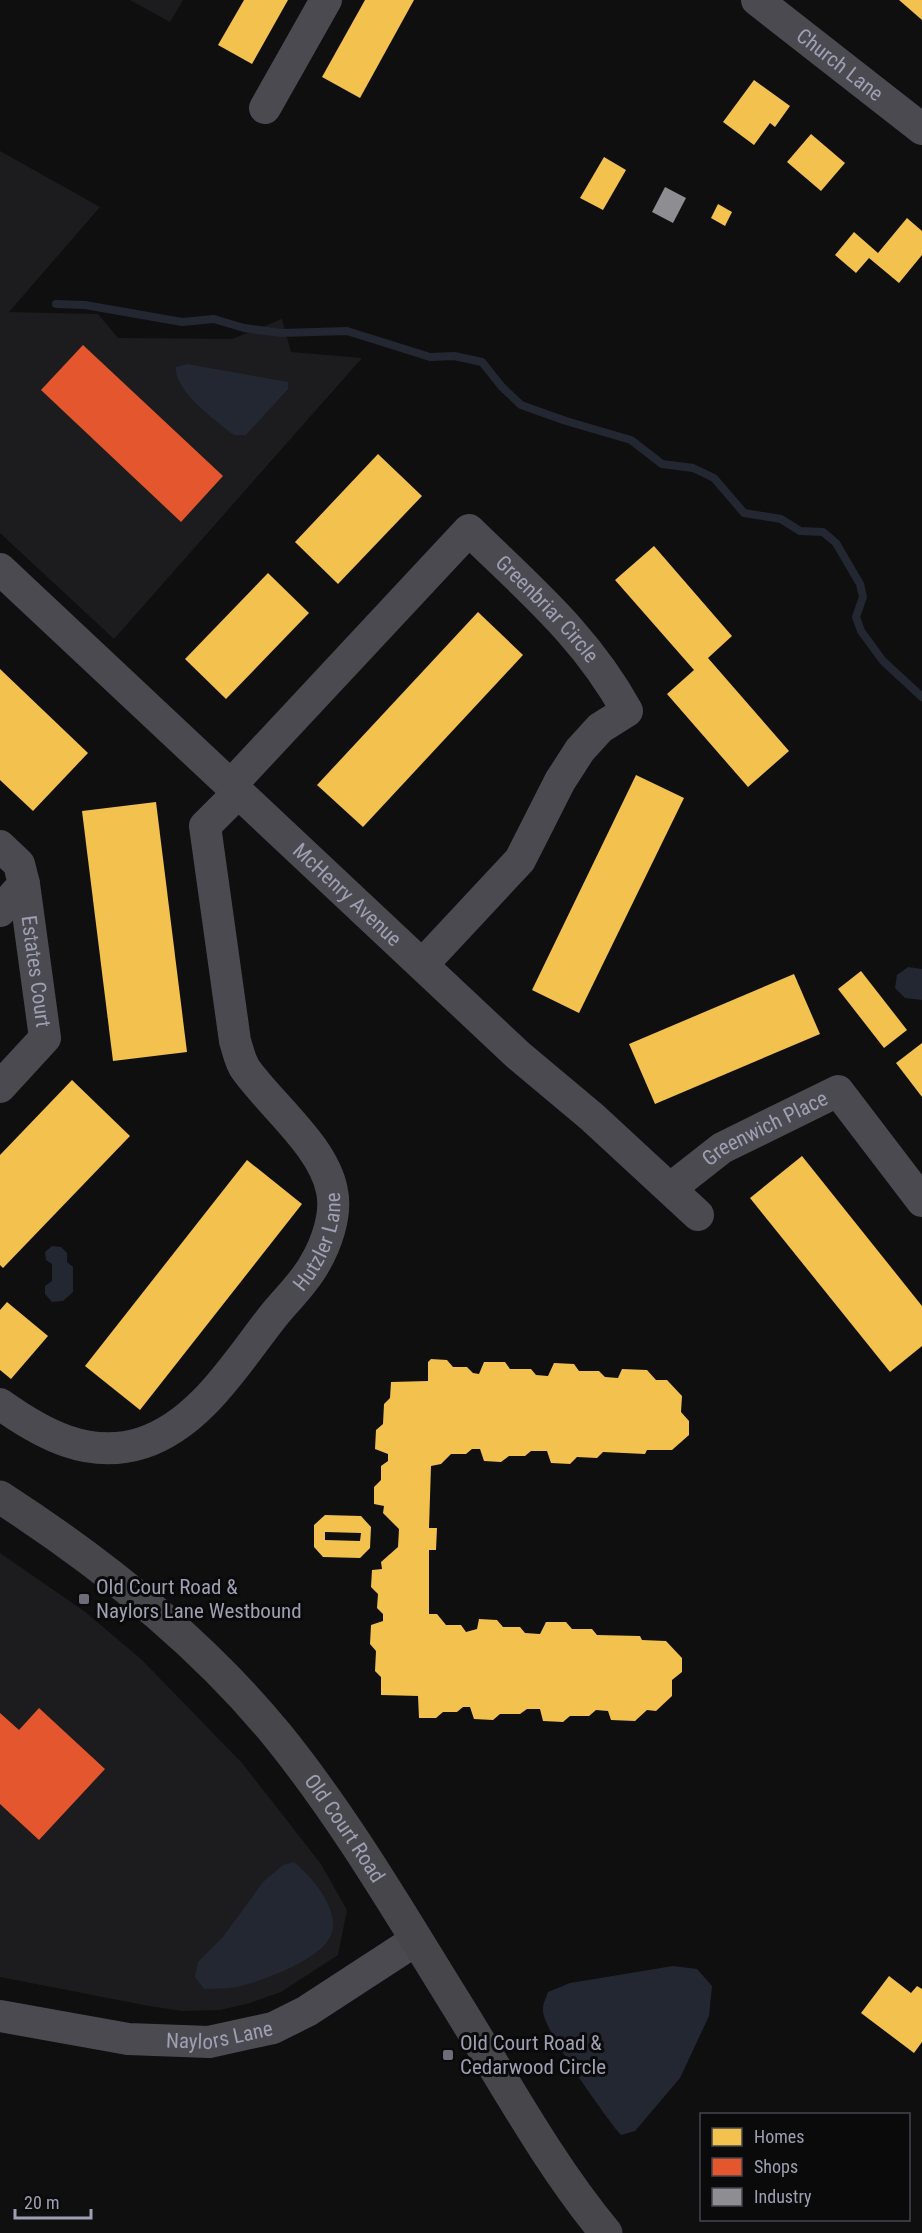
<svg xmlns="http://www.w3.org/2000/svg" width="922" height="2233" font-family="'Roboto Condensed',sans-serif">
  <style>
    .built { fill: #1c1c1e }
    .water { fill: #232732 }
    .homes { fill: #f2c14e; fill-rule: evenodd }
    .shops { fill: #e4572e }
    .industry { fill: #8d8d92 }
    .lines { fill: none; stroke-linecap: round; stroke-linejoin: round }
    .stream { stroke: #232732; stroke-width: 8 }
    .minor { stroke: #4a4a50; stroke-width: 32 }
    .major { stroke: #46464b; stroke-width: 33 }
    .poi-dot { fill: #6d6d7a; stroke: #0a0a0b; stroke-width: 2 }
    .labels { text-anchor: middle; stroke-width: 6; stroke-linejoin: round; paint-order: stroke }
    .street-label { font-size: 21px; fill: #9f9fb3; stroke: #0a0a0b }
    .poi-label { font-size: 21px; fill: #9f9fb3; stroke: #0a0a0b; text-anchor: start }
  </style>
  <rect width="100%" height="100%" fill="#0f0f10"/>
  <g class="built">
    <path d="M 130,0 L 183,0 L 170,22 Z"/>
    <path d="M 0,151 L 100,207 L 9,312 L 98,314 L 118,338 L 232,339 L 282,319 L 291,352 L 362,358 L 114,639 L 0,533 Z"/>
    <path d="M 0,1553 L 84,1611 L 141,1659 L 242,1763 L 321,1864 L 347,1910 L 338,1955 L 281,1992 L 250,2003 L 220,2010 L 182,2011 L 149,2006 L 0,1977 Z"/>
  </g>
  <g class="water">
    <path d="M 187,364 L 288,382 L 288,389 L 246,435 L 234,435 C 217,422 173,390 176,367 Z"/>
    <path d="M 908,967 L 922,969 L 922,1000 L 905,998 L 895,988 L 897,975 Z"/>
    <path d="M 52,1246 L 61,1247 L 67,1253 L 67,1262 L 73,1267 L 73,1292 L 63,1301 L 52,1302 L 45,1294 L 45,1286 L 52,1281 L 52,1264 L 46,1260 L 45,1252 Z"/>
    <path d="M 294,1862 C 312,1877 343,1912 330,1937 C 318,1961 262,1981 237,1987 C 227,1989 215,1988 204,1989 L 195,1977 L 198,1962 L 223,1937 L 263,1882 L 283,1865 Z"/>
    <path d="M 673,1966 L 697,1969 L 712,1986 L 709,2016 L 680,2078 L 635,2131 L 621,2135 C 606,2118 543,2029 543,2011 C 542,2005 546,1998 548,1992 L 570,1983 Z"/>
  </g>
  <g class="homes">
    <path d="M 244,0 L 288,0 L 252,64 L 218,45 Z"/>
    <path d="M 365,0 L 414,0 L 360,98 L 322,77 Z"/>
    <path d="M 899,0 L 922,0 L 922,20 Z"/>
    <path d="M 754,80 L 790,106 L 775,127 L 770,123 L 754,145 L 723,122 Z"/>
    <path d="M 811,134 L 845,163 L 821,191 L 787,162 Z"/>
    <path d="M 604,157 L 626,170 L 603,210 L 580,198 Z"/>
    <path d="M 718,204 L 732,212 L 725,226 L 711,218 Z"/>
    <path d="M 907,218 L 922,231 L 922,255 L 899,283 L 869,258 L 856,273 L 835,255 L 854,232 L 878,253 Z"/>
    <path d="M 378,454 L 422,496 L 338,584 L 295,542 Z"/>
    <path d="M 654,546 L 732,636 L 708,658 L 789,751 L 748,787 L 667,694 L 694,670 L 615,580 Z"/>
    <path d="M 268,573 L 309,613 L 226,699 L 185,659 Z"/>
    <path d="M 478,612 L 523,655 L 363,827 L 317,785 Z"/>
    <path d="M 0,669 L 88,753 L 33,811 L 0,780 Z"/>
    <path d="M 636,775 L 684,798 L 579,1013 L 532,990 Z"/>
    <path d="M 156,802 L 187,1052 L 113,1061 L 82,811 Z"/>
    <path d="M 861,971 L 907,1030 L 884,1048 L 838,989 Z"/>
    <path d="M 794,974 L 820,1034 L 655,1104 L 629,1044 Z"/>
    <path d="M 922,1043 L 922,1097 L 896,1063 Z"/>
    <path d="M 72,1080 L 130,1136 L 3,1268 L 0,1265 L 0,1155 Z"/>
    <path d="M 802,1156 L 922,1306 L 922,1346 L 890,1372 L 750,1198 Z"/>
    <path d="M 247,1160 L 302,1204 L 140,1410 L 85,1366 Z"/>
    <path d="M 7,1302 L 48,1336 L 11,1379 L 0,1370 L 0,1310 Z"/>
    <path d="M 431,1359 L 447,1360 L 453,1367 L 467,1367 L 473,1373 L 479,1374 L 484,1362 L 505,1362 L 510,1369 L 531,1369 L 536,1375 L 548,1376 L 554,1363 L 574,1364 L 579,1371 L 599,1371 L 605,1377 L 618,1378 L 622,1369 L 647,1370 L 656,1380 L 667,1380 L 682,1396 L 681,1412 L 689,1421 L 689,1435 L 672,1450 L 647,1450 L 645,1454 L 603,1452 L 597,1458 L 577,1457 L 570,1464 L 551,1463 L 547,1451 L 531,1451 L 525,1456 L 509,1456 L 501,1462 L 484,1461 L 480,1449 L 472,1449 L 466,1454 L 451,1454 L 441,1464 L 431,1466 L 429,1528 L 437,1528 L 436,1550 L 429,1550 L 429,1614 L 437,1614 L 446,1625 L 461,1625 L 466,1632 L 477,1629 L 479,1619 L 497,1620 L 503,1627 L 520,1627 L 525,1633 L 540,1634 L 546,1622 L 566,1622 L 572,1629 L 592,1629 L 597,1635 L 640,1636 L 642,1640 L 666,1641 L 682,1658 L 682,1672 L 672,1680 L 672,1696 L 656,1711 L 647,1710 L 635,1721 L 611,1720 L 608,1711 L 596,1710 L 589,1716 L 570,1716 L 563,1722 L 543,1721 L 540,1709 L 527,1709 L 520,1714 L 500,1714 L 493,1720 L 474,1719 L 470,1707 L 463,1707 L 457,1712 L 443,1712 L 436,1718 L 419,1718 L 418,1696 L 381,1695 L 381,1677 L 375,1671 L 376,1651 L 370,1644 L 371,1625 L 383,1621 L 383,1614 L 377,1608 L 378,1594 L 371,1587 L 372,1570 L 382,1569 L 381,1562 L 398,1547 L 399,1529 L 383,1513 L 384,1506 L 374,1504 L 374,1487 L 381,1480 L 381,1466 L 388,1461 L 388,1454 L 375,1449 L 376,1430 L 383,1424 L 384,1404 L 390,1398 L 391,1382 L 428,1381 L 428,1362 Z"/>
    <path d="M 325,1515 L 361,1516 L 371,1527 L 370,1548 L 360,1558 L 323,1557 L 314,1547 L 314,1525 ZM 325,1532 L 361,1533 L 360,1541 L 325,1540 Z"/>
    <path d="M 889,1976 L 911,1993 L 917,1986 L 922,1989 L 922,2042 L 914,2053 L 861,2013 Z"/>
  </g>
  <g class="shops">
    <path d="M 83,345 L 223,476 L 181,522 L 41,390 Z"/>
    <path d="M 39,1708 L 105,1769 L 39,1840 L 0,1804 L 0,1713 L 19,1730 Z"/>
  </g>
  <path class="industry" d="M 665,187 L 686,198 L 673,223 L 652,212 Z"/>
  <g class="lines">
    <path class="stream" d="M 56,304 L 85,305 L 182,322 L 214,319 L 244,328 L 281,333 L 347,331 L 430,357 L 454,356 L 482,362 L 502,387 L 521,405 L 566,421 L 631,440 L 662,464 L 693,468 L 714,478 L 744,513 L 781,519 L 800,531 L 823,532 L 836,543 L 860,584 L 863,597 L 856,617 L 861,631 L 883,661 L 922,697"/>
    <g class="minor">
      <path id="s1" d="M 757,0 L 922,129"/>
      <path d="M 265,108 L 326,0"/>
      <path id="s2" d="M 0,569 L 518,1055 L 592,1117 L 698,1215"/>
      <path id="s3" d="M 231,785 L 469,530 C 529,589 586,636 627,711 L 600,728 L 580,750 L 560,781 L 520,860 L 423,964"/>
      <path id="s4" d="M 0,846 L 19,864 L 24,884 L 45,1038 L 0,1087"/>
      <path d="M 0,911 L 24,884"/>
      <path id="s5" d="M 671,1188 L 722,1148 L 838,1091 L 922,1201"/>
      <path id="s6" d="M 0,1404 C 42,1434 89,1460 142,1443 C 201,1424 238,1360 274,1315 C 287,1299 304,1283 314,1265 C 326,1245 337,1215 332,1191 C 324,1147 272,1106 246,1070 C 240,1062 238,1050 235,1041 L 205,826 L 239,792"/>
      <path id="s7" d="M 0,2016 L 128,2039 L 209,2042 L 273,2028 L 307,2011 L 416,1940"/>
    </g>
    <path class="major" id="s8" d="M 0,1497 C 102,1563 201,1642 278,1736 C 345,1819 399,1912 455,2002 C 503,2079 548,2163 606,2233"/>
  </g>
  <g class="poi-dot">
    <rect x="78" y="1593" width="12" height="12" rx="3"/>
    <rect x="442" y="2049" width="12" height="12" rx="3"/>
  </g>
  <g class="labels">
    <g class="street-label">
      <text dy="7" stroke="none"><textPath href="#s1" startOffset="105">Church Lane</textPath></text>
      <text dy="7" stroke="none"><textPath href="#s3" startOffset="460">Greenbriar Circle</textPath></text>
      <text dy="7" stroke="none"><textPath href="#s2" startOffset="476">McHenry Avenue</textPath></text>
      <text dy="7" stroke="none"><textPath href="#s4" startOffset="135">Estates Court</textPath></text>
      <text dy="7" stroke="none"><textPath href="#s5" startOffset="112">Greenwich Place</textPath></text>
      <text dy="7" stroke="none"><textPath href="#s6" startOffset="428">Hutzler Lane</textPath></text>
      <text dy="7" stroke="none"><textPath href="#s8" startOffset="482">Old Court Road</textPath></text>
      <text dy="7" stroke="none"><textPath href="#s7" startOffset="222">Naylors Lane</textPath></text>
    </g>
    <g class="poi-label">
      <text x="96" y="1594">Old Court Road &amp;<tspan x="96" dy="24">Naylors Lane Westbound</tspan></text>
      <text x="460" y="2050">Old Court Road &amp;<tspan x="460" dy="24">Cedarwood Circle</tspan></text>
    </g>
  </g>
  <rect x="700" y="2113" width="210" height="108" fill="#0a0a0b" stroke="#46464e" stroke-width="1.5"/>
  <rect x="712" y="2128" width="30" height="18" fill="#f2c14e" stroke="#46464e" stroke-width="1.5"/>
  <text x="754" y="2143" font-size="18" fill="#9f9fb3">Homes</text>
  <rect x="712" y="2158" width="30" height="18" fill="#e4572e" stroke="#46464e" stroke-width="1.5"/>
  <text x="754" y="2173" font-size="18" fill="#9f9fb3">Shops</text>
  <rect x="712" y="2188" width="30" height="18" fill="#8d8d92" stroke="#46464e" stroke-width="1.5"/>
  <text x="754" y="2203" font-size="18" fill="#9f9fb3">Industry</text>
  <path d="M15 2209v9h76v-9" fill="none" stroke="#9f9fb3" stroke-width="3"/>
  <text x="24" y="2209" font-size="18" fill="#9f9fb3" stroke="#0a0a0b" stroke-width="4.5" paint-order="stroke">20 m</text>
</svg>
